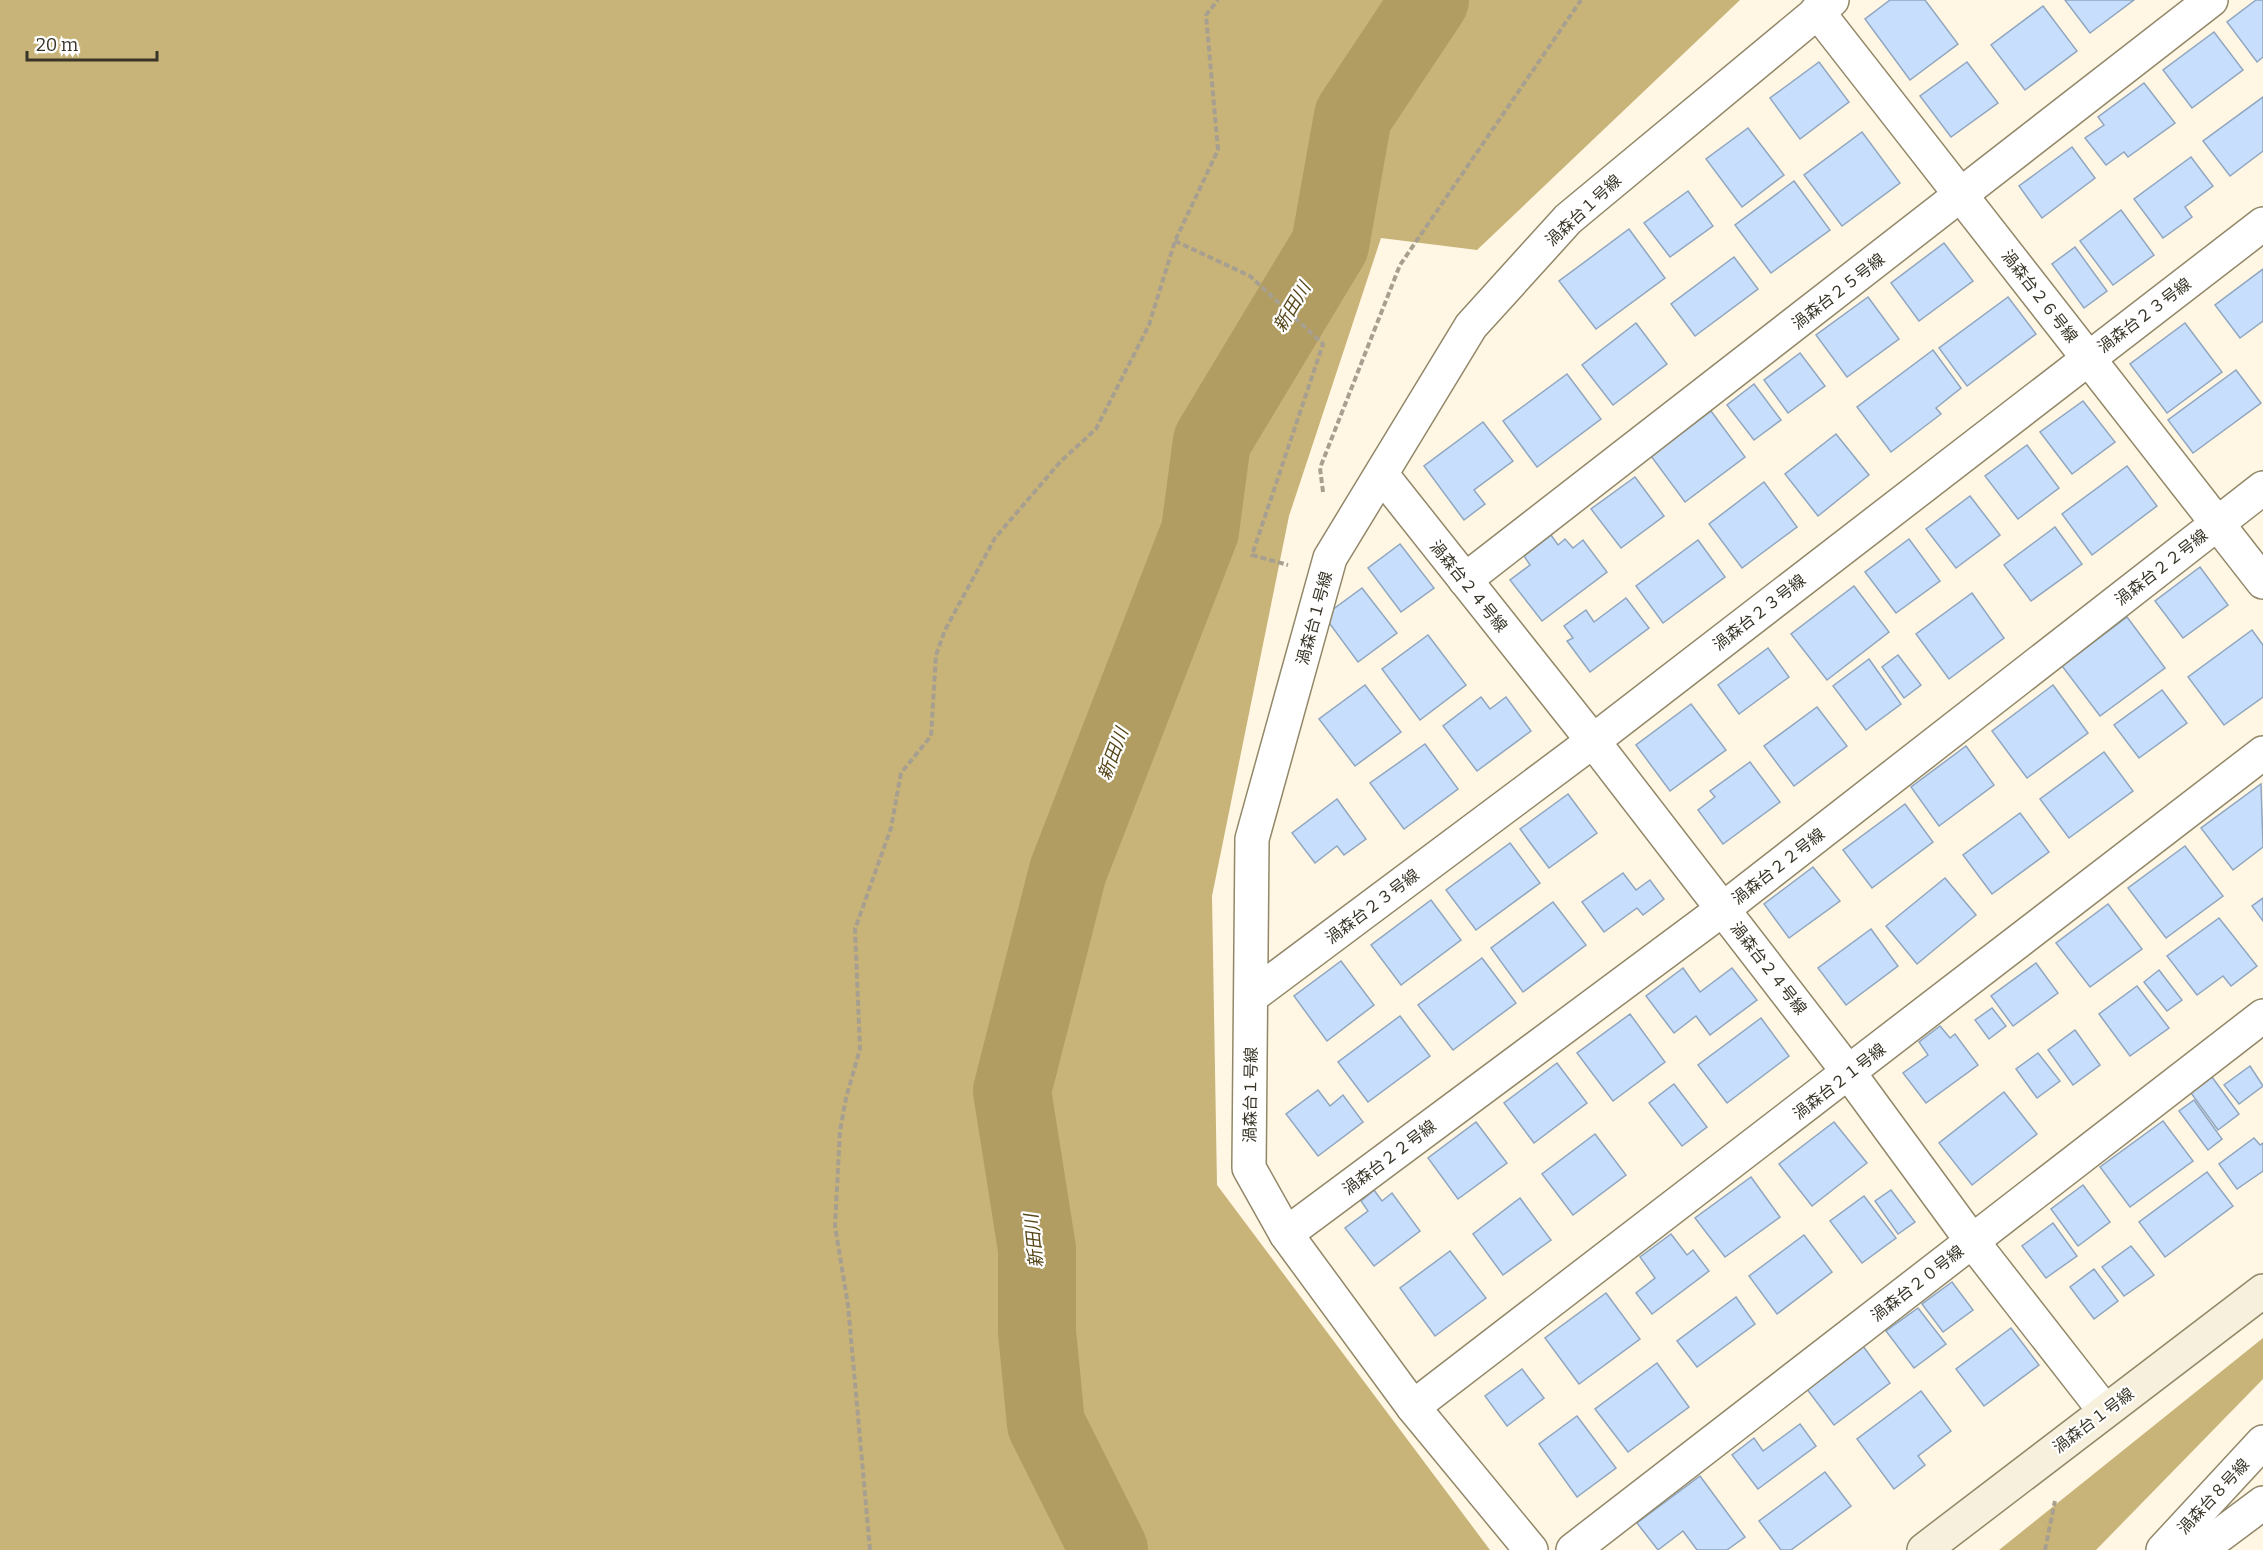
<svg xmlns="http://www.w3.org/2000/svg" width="2263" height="1550" font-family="Bitter,'Noto Sans JP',serif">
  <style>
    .forest { fill: #c8b378 }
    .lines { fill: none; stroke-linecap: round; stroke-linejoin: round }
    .river { stroke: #b19c62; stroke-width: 78 }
    .building { fill: #c7dffd; stroke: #90a6c1; stroke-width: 1.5 }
    .street-casing { stroke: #928768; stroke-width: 36 }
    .secondary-casing { stroke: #928768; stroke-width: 36 }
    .path { stroke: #a7a090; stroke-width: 4; stroke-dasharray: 6 3; stroke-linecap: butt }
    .street { stroke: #fff; stroke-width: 33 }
    .secondary { stroke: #f7f0dc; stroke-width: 33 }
    .labels { text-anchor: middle; stroke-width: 4.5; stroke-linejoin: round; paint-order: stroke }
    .street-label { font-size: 16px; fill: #393528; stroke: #fff }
    .water-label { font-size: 18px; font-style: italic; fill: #564719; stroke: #fff }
  </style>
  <rect width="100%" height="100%" fill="#fff7e3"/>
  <g class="forest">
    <path d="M 0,0 L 1740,0 L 1477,250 L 1381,238 L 1289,516 L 1212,896 L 1217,1185 L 1490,1550 L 0,1550 Z"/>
    <path d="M 2263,1338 L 2263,1379 L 2096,1550 L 1999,1550 Z"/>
  </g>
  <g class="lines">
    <path class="river" d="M 1109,1550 L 1046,1424 L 1037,1332 L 1037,1249 L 1012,1091 L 1068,871 L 1200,531 L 1212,441 L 1330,245 L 1353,116 L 1430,0"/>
  </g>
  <g class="building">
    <path d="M 1890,0 L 1925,0 L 1958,44 L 1910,80 L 1865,19 Z"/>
    <path d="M 2065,0 L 2134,0 L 2090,33 Z"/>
    <path d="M 2256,0 L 2263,0 L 2263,57 L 2257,62 L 2227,22 Z"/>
    <path d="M 2043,6 L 2077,51 L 2025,90 L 1991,45 Z"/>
    <path d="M 2214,32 L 2243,70 L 2192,108 L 2163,70 Z"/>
    <path d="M 1819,62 L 1849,102 L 1800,139 L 1770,98 Z"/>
    <path d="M 1967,62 L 1998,103 L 1951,137 L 1920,96 Z"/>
    <path d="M 2144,83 L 2175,123 L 2128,157 L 2124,152 L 2106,165 L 2085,138 L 2104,125 L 2098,117 Z"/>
    <path d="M 2263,97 L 2263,151 L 2230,176 L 2203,141 Z"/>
    <path d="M 1748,128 L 1784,175 L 1742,207 L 1706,159 Z"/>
    <path d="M 1862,132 L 1900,183 L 1842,226 L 1804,175 Z"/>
    <path d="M 2072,147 L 2095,178 L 2042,218 L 2019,186 Z"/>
    <path d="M 2191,157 L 2213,186 L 2185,207 L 2192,217 L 2163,238 L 2134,199 Z"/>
    <path d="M 1794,181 L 1830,230 L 1771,273 L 1735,225 Z"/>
    <path d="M 1688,191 L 1713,226 L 1670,257 L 1644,223 Z"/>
    <path d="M 2121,210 L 2154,255 L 2113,285 L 2080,241 Z"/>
    <path d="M 1629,229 L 1665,278 L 1596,329 L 1559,281 Z"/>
    <path d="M 1944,243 L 1973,281 L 1919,321 L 1891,283 Z"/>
    <path d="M 2075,247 L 2107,291 L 2084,308 L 2052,264 Z"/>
    <path d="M 1734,257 L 1758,289 L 1695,336 L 1671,304 Z"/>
    <path d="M 2263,269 L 2263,321 L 2240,338 L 2215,305 Z"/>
    <path d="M 1868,297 L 1899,339 L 1847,377 L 1816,335 Z"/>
    <path d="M 2008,297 L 2036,334 L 1967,386 L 1939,348 Z"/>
    <path d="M 1636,323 L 1667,364 L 1613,405 L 1582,365 Z"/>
    <path d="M 2185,323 L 2222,372 L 2167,413 L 2130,364 Z"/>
    <path d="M 1933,350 L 1961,388 L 1936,408 L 1941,414 L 1891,452 L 1857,407 Z"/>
    <path d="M 1800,353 L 1825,386 L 1788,413 L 1764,380 Z"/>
    <path d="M 2236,370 L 2261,403 L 2193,453 L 2168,420 Z"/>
    <path d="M 1567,374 L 1601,419 L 1537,467 L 1503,421 Z"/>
    <path d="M 1754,384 L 1781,420 L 1754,440 L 1727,405 Z"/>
    <path d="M 2083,401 L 2115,442 L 2072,474 L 2040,432 Z"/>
    <path d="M 1711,411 L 1745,457 L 1685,502 L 1651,456 Z"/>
    <path d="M 1483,422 L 1513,461 L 1474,490 L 1485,504 L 1464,520 L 1424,466 Z"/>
    <path d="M 1836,434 L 1869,475 L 1818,516 L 1785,474 Z"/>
    <path d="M 2027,445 L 2059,488 L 2018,519 L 1985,476 Z"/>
    <path d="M 2127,466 L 2157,506 L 2092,555 L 2062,514 Z"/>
    <path d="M 1635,477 L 1664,516 L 1621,548 L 1591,509 Z"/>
    <path d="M 1764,482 L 1797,527 L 1742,568 L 1709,524 Z"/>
    <path d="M 1970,496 L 2000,535 L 1956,568 L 1926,529 Z"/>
    <path d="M 2055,527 L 2082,564 L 2031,601 L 2004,565 Z"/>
    <path d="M 1551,535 L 1558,545 L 1565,539 L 1573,548 L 1583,540 L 1607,572 L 1542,621 L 1510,580 L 1530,565 L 1524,556 Z"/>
    <path d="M 1909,539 L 1940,581 L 1896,613 L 1865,572 Z"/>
    <path d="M 1698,540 L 1725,577 L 1663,623 L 1636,586 Z"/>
    <path d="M 1400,544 L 1434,588 L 1401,612 L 1368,568 Z"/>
    <path d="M 2200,567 L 2228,605 L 2183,638 L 2155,601 Z"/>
    <path d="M 1854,586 L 1889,632 L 1827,680 L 1791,634 Z"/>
    <path d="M 1362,588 L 1397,633 L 1358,662 L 1324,616 Z"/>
    <path d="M 1972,593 L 2004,638 L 1949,679 L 1916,634 Z"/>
    <path d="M 1626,598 L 1649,628 L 1590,672 L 1567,641 L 1573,638 L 1564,626 L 1586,610 L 1594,622 Z"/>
    <path d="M 2127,617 L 2165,668 L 2100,716 L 2062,666 Z"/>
    <path d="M 2252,630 L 2263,645 L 2263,697 L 2224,725 L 2188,677 Z"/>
    <path d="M 1428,635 L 1466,685 L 1420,720 L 1382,669 Z"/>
    <path d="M 1768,648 L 1789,677 L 1739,714 L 1718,685 Z"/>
    <path d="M 1898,655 L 1921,685 L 1904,698 L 1882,667 Z"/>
    <path d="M 1869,659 L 1901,704 L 1866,730 L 1833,686 Z"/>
    <path d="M 1365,685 L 1401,732 L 1355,766 L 1319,719 Z"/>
    <path d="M 2053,685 L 2088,733 L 2027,778 L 1992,731 Z"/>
    <path d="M 2162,690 L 2187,723 L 2139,758 L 2114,725 Z"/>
    <path d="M 1481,697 L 1490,709 L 1506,697 L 1531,731 L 1477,771 L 1443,726 Z"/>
    <path d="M 1691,704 L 1726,750 L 1670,791 L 1636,745 Z"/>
    <path d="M 1817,707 L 1847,746 L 1794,786 L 1764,746 Z"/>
    <path d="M 1425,744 L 1458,789 L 1404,829 L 1370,783 Z"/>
    <path d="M 1966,746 L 1994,785 L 1939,826 L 1911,787 Z"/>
    <path d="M 2104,752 L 2133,791 L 2069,838 L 2040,799 Z"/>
    <path d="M 1750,762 L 1780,802 L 1723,844 L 1698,810 L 1715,797 L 1710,791 Z"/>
    <path d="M 2261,784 L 2263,847 L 2233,870 L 2201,828 Z"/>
    <path d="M 1568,794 L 1597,833 L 1549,868 L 1520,829 Z"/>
    <path d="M 1337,799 L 1366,839 L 1344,855 L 1337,846 L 1315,863 L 1292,833 Z"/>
    <path d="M 1905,804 L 1933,842 L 1872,888 L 1843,850 Z"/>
    <path d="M 2020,813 L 2049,852 L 1992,894 L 1963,855 Z"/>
    <path d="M 1510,843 L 1540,883 L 1476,930 L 1446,890 Z"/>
    <path d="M 2185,846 L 2223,896 L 2166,938 L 2128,888 Z"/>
    <path d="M 1813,867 L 1840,901 L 1789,938 L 1764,904 Z"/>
    <path d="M 1623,873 L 1636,890 L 1650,880 L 1664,899 L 1643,915 L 1637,908 L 1604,932 L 1582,902 Z"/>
    <path d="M 1945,878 L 1976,915 L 1917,964 L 1886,926 Z"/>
    <path d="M 2263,898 L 2263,921 L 2252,906 Z"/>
    <path d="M 1431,900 L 1461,940 L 1401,985 L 1371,945 Z"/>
    <path d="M 1553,902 L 1586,945 L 1523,992 L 1491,948 Z"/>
    <path d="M 2108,904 L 2142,949 L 2090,987 L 2056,943 Z"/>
    <path d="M 2219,918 L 2257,966 L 2231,986 L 2223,976 L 2197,995 L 2167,956 Z"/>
    <path d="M 1871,929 L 1898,966 L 1846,1005 L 1818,968 Z"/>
    <path d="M 1482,958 L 1516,1003 L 1453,1050 L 1418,1005 Z"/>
    <path d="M 1341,961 L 1374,1005 L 1327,1041 L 1294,996 Z"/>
    <path d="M 2036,963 L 2058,993 L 2013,1026 L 1991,996 Z"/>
    <path d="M 1683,968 L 1700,992 L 1732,968 L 1757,1000 L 1710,1035 L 1696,1016 L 1674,1033 L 1646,996 Z"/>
    <path d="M 2159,970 L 2182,1000 L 2167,1011 L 2144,982 Z"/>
    <path d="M 2137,986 L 2169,1028 L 2130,1056 L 2099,1014 Z"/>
    <path d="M 1992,1008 L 2006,1026 L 1989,1039 L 1975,1020 Z"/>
    <path d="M 1630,1014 L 1665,1062 L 1613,1101 L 1577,1053 Z"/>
    <path d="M 1400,1016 L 1430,1056 L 1368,1102 L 1338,1062 Z"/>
    <path d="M 1761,1018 L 1789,1056 L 1727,1103 L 1698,1065 Z"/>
    <path d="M 1940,1026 L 1950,1038 L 1955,1034 L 1978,1065 L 1926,1103 L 1903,1073 L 1928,1055 L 1919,1042 Z"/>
    <path d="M 2075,1030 L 2100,1065 L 2073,1085 L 2048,1050 Z"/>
    <path d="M 2038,1053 L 2060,1081 L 2037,1098 L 2016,1069 Z"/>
    <path d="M 1557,1063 L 1587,1103 L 1534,1143 L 1504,1103 Z"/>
    <path d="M 2250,1066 L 2263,1086 L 2239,1104 L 2224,1085 Z"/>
    <path d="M 2212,1077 L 2239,1114 L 2218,1130 L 2191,1093 Z"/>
    <path d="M 1674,1084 L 1707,1127 L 1682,1146 L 1649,1103 Z"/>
    <path d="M 1318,1090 L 1330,1106 L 1343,1095 L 1363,1122 L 1318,1156 L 1286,1114 Z"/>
    <path d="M 2004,1092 L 2037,1134 L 1972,1185 L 1939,1143 Z"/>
    <path d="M 2194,1100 L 2222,1139 L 2208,1150 L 2179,1111 Z"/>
    <path d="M 2163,1121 L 2193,1161 L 2130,1207 L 2100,1167 Z"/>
    <path d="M 1476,1122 L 1507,1163 L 1458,1199 L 1428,1158 Z"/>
    <path d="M 1834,1122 L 1867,1163 L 1812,1206 L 1779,1164 Z"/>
    <path d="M 1595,1134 L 1626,1175 L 1573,1215 L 1542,1174 Z"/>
    <path d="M 2254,1138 L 2260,1145 L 2263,1143 L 2263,1171 L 2237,1189 L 2219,1164 Z"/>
    <path d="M 2207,1172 L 2233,1206 L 2165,1257 L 2139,1222 Z"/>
    <path d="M 1751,1177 L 1780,1217 L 1725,1257 L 1695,1218 Z"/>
    <path d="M 2083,1185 L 2110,1222 L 2078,1246 L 2051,1209 Z"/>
    <path d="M 1374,1190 L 1382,1201 L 1392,1193 L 1420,1231 L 1374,1266 L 1345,1228 L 1368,1211 L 1361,1201 Z"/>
    <path d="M 1891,1190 L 1915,1222 L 1898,1234 L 1875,1201 Z"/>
    <path d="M 1864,1196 L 1896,1238 L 1862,1263 L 1830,1221 Z"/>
    <path d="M 1520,1198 L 1551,1240 L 1503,1275 L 1473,1234 Z"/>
    <path d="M 2053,1223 L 2077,1256 L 2046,1278 L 2022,1246 Z"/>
    <path d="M 1671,1234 L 1687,1255 L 1693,1250 L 1709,1271 L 1652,1314 L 1636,1293 L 1655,1278 L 1640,1257 Z"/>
    <path d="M 1804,1235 L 1832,1272 L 1777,1314 L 1749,1276 Z"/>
    <path d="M 2131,1246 L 2154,1275 L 2124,1296 L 2102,1267 Z"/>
    <path d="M 1450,1251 L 1486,1298 L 1435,1336 L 1400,1288 Z"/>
    <path d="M 2094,1269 L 2118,1301 L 2094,1319 L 2070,1287 Z"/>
    <path d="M 1952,1282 L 1973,1310 L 1943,1332 L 1922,1304 Z"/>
    <path d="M 1606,1293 L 1640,1339 L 1579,1384 L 1545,1338 Z"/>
    <path d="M 1736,1297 L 1755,1324 L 1697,1367 L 1677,1341 Z"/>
    <path d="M 1918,1308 L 1946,1344 L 1914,1368 L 1886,1331 Z"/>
    <path d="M 2011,1328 L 2039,1365 L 1984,1406 L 1956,1369 Z"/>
    <path d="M 1863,1346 L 1890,1383 L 1834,1425 L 1806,1388 Z"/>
    <path d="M 1657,1363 L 1689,1407 L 1628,1452 L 1595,1409 Z"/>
    <path d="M 1522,1369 L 1544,1398 L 1507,1426 L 1485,1396 Z"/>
    <path d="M 1921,1391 L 1951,1431 L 1918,1456 L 1925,1465 L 1894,1489 L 1857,1439 Z"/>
    <path d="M 1577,1416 L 1616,1468 L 1577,1497 L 1539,1444 Z"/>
    <path d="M 1800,1424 L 1816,1446 L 1758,1489 L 1732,1455 L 1754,1438 L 1763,1451 Z"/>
    <path d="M 1825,1472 L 1851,1506 L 1791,1550 L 1781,1550 L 1759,1521 Z"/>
    <path d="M 1700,1476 L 1745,1537 L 1727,1550 L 1697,1550 L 1683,1531 L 1658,1550 L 1637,1523 Z"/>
  </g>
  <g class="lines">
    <g class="street-casing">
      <g id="street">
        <path d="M 1817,11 L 2263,582"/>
        <path d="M 1382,475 L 1593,741 L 1849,1073 L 1972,1241 L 2104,1410"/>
        <path d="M 1465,580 L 2211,0"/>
        <path d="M 1252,996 L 1593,741 L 2263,224"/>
        <path d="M 1286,1234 L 1723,909 L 2263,488"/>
        <path d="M 1413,1407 L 2263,753"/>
        <path d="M 1531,1550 L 1413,1407 L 1286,1234 L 1249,1168 L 1252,839 L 1330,558 L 1471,326 L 1568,219 L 1832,0"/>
        <path d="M 1573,1550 L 2263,1016"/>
        <path d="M 2163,1550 L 2263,1442"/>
        <path d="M 2200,1550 L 2263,1503"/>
      </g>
    </g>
    <g class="secondary-casing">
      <path id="secondary" d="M 1924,1550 L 2263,1291"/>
    </g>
    <g class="path">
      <path d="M 1175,241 L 1250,276 L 1323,344 L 1252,555 L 1288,565"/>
      <path d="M 1323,492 L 1320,468 L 1400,265 L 1581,0"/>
      <path d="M 870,1550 L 848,1305 L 835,1226 L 840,1131 L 846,1098 L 860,1049 L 855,929 L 891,828 L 901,773 L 931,736 L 936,655 L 945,630 L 995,538 L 1061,461 L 1096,429 L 1149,325 L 1175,241 L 1218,150 L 1206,15 L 1218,0"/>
      <path d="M 2045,1550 L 2055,1501"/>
    </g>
    <use href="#street" class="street"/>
    <use href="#secondary" class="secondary"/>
  </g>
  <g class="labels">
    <g class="street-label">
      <text transform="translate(1583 210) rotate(-43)" y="6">渦森台１号線</text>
      <text transform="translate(1838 291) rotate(-38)" y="6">渦森台２５号線</text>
      <text transform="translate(2040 296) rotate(52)" y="6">渦森台２６号線</text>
      <text transform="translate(2144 315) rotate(-37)" y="6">渦森台２３号線</text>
      <text transform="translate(2161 567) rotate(-38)" y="6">渦森台２２号線</text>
      <text transform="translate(1469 586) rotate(51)" y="6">渦森台２４号線</text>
      <text transform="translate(1759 612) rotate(-38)" y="6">渦森台２３号線</text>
      <text transform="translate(1314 618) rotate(-75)" y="6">渦森台１号線</text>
      <text transform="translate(1778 866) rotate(-38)" y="6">渦森台２２号線</text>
      <text transform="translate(1372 906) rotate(-37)" y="6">渦森台２３号線</text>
      <text transform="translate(1769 968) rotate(52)" y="6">渦森台２４号線</text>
      <text transform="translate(1839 1081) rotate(-38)" y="6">渦森台２１号線</text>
      <text transform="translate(1250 1095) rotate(-89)" y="6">渦森台１号線</text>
      <text transform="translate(1389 1157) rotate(-37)" y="6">渦森台２２号線</text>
      <text transform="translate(1917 1283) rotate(-38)" y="6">渦森台２０号線</text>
      <text transform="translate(2093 1420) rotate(-37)" y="6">渦森台１号線</text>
      <text transform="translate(2213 1496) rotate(-47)" y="6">渦森台８号線</text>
    </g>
    <g class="water-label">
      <text transform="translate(1292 307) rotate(-59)" y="6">新田川</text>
      <text transform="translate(1113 754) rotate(-69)" y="6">新田川</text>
      <text transform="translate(1034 1241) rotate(-96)" y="6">新田川</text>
    </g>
  </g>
  <path d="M27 51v9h130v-9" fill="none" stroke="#393528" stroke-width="3"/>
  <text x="36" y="51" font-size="18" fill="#393528" stroke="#ffffff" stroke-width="4.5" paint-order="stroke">20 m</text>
</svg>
